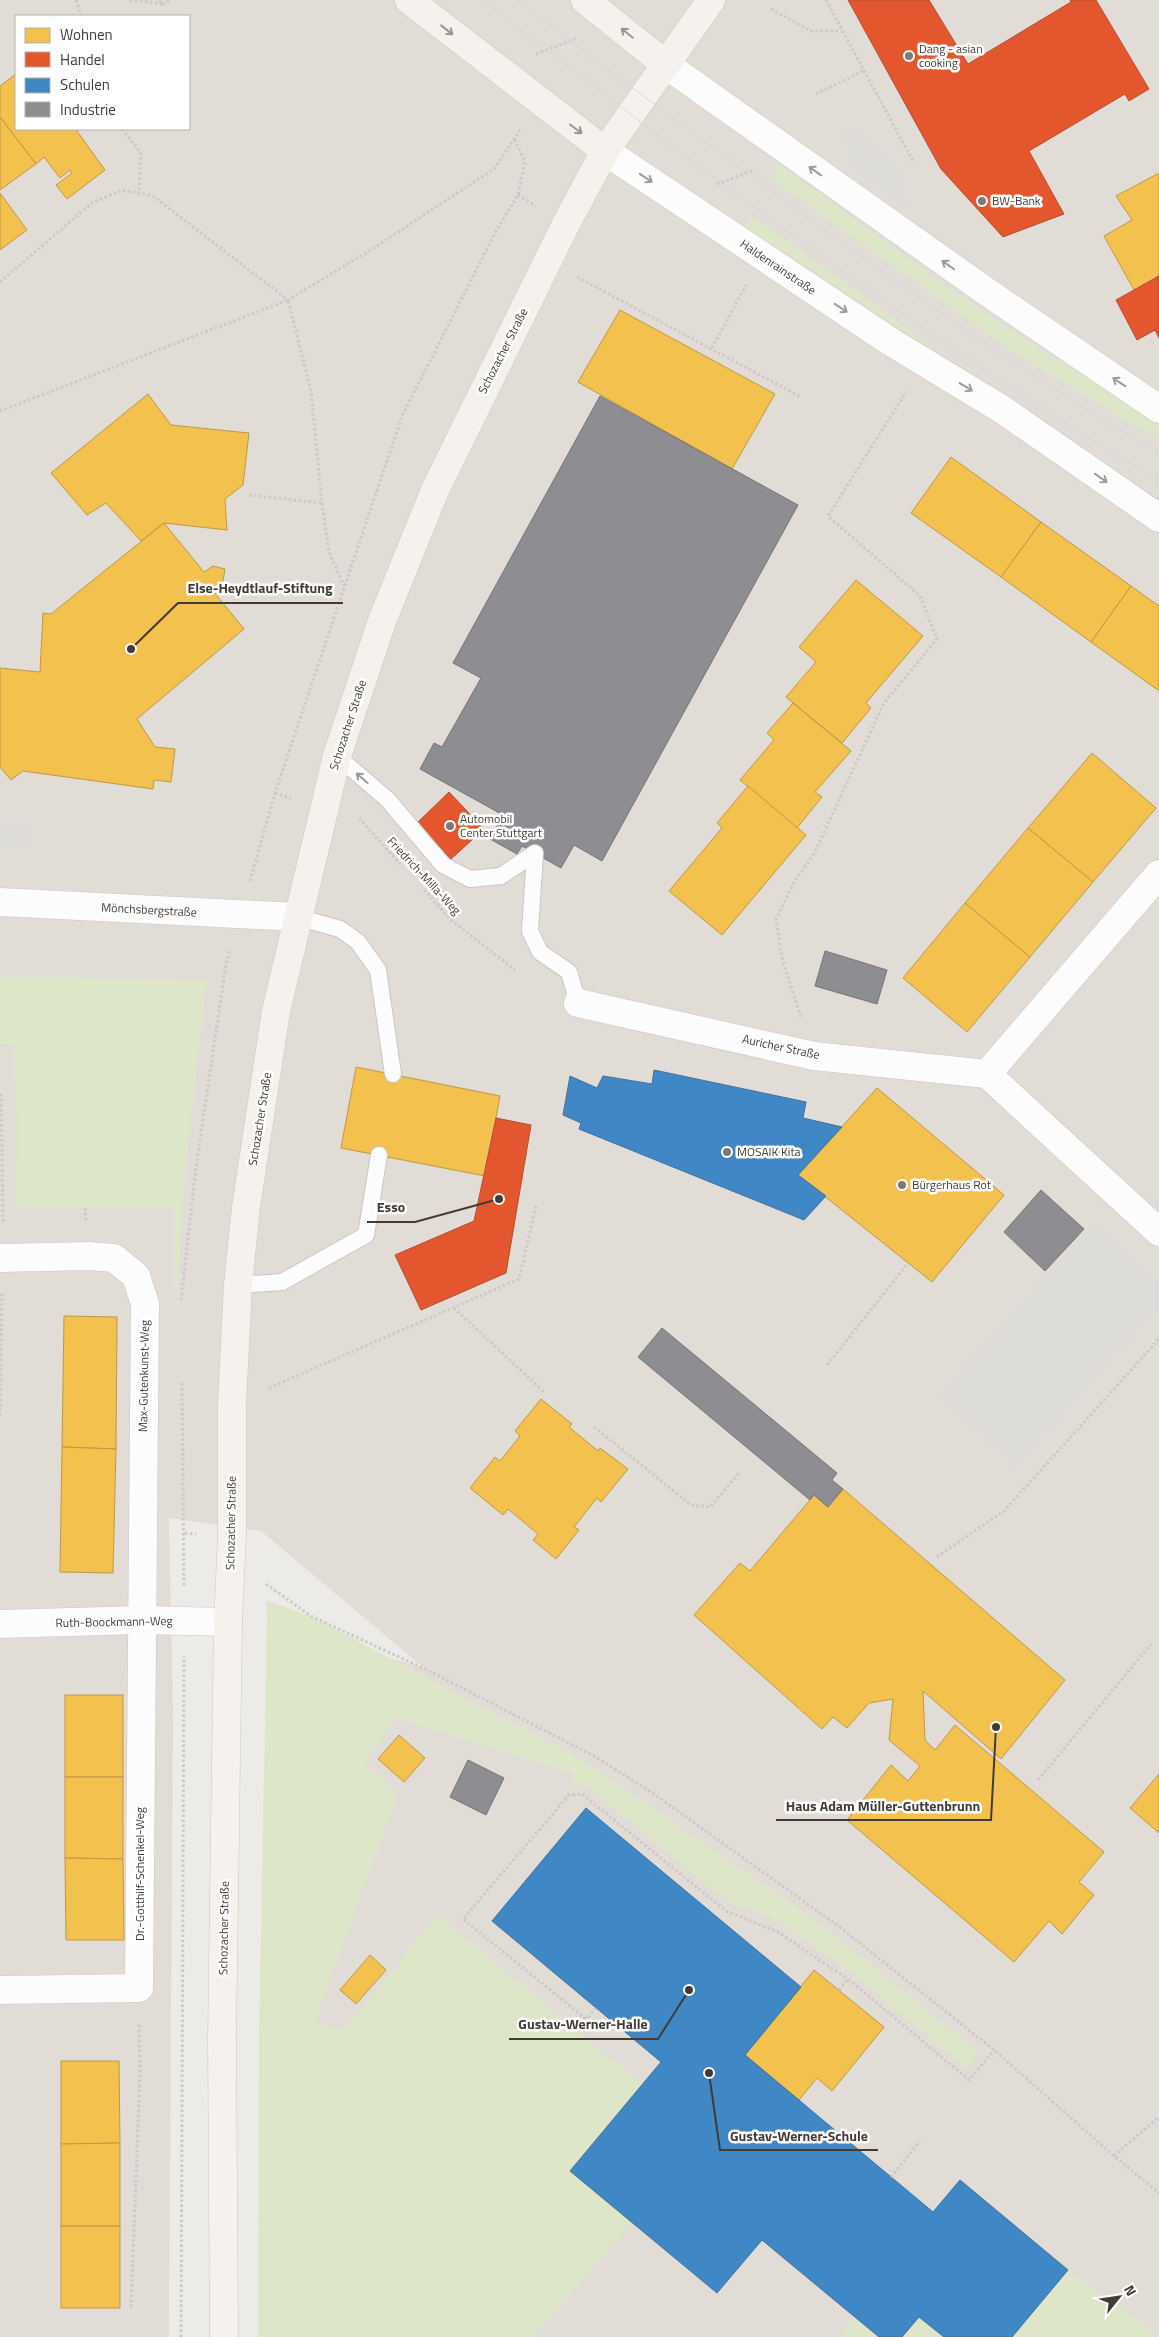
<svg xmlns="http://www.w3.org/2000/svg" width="1159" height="2337" font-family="'Titillium Web',sans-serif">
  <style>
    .residential { fill: #e1dcd5; fill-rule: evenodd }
    .green { fill: #dee6ca }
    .parking { fill: #dedcd9 }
    .homes { fill: #f2c14e; stroke: #bd9946 }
    .shops { fill: #e4572e; stroke: #b34f30 }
    .schools { fill: #3f88c5; stroke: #40719a }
    .industry { fill: #8d8d92; stroke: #767476 }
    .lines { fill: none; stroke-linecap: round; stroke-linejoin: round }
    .service-casing { stroke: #cac7c4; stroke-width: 18 }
    .minor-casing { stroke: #cac7c4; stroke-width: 29 }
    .tertiary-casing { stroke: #cac7c4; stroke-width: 29 }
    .secondary-casing { stroke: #ccc7bf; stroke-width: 29 }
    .path { stroke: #ccc9c6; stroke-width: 3; stroke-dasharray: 2.5 2.5; stroke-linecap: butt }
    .service { stroke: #fcfcfc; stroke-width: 16 }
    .minor { stroke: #fcfcfc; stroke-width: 28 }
    .tertiary { stroke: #fcfcfc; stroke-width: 28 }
    .secondary { stroke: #f5f2ee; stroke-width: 28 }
    .tram { stroke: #d8d7d7; stroke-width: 1 }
    .oneway { stroke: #9c9692 }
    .oneway2 { stroke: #9f9c98 }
    .poi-dot { fill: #7e7974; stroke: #fff; stroke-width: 2 }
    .labels { text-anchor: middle; stroke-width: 5; stroke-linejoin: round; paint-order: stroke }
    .poi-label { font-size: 12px; fill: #423b35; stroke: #fff; text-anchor: start }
    .street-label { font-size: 12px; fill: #423b35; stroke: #fff }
    .leader { fill: none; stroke: #423b35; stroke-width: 2 }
    .callout-dot { fill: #423b35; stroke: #fff; stroke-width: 2 }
    .callout-label { font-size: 14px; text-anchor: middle; font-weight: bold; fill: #423b35; stroke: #fff; stroke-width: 5; stroke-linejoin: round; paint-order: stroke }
  </style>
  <rect width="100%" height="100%" fill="#edebe8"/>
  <path class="residential" d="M 0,0 L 1159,0 L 1159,2337 L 258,2337 L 267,1622 L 424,1668 L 261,1531 L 169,1518 L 173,1713 L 169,2337 L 0,2337 ZM 16,16 L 189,16 L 189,129 L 16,129 Z"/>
  <g class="green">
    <path d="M 780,165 L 952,290 L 1034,345 L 1144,412 L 1159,423 L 1158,440 L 1015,353 L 770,178 Z"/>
    <path d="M 752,216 L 893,317 L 937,353 L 784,252 L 743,228 Z"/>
    <path d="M 0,977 L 207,979 L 186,1164 L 178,1284 L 174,1293 L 174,1125 L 173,1207 L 16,1209 L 17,1127 L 14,1045 L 0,1044 Z"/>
    <path d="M 266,1600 L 311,1616 L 586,1762 L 821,1924 L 979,2052 L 966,2068 L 855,1975 L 772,1917 L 730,1903 L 585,1785 L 569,1783 L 575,1774 L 396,1718 L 363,1763 L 398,1793 L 315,2021 L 342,2031 L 438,1915 L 642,2085 L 571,2171 L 632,2222 L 534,2337 L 258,2337 L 259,2034 L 267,1622 Z"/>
    <path d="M 1068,2270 L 1159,2336 L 1159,2337 L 1012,2337 Z"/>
    <path d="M 855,2317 L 879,2337 L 839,2337 Z"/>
    <path d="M 919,2317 L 944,2337 L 902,2337 Z"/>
  </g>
  <g class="parking">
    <path d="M 845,123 L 902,165 L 907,209 L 848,165 Z"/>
    <rect x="0" y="823" width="27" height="24"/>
    <path d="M 1094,1221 L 1159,1280 L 1159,1309 L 1015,1469 L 936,1396 Z"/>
  </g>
  <g class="homes">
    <path d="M 16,74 L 16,129 L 80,129 L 77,131 L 105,170 L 67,199 L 56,185 L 72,173 L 70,170 L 60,178 L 44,157 L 36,164 L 0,117 L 0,86 Z"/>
    <path d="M 0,117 L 36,164 L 0,190 Z"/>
    <path d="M 1159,173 L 1159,276 L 1134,290 L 1104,236 L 1132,220 L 1116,196 Z"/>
    <path d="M 0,193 L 27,230 L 0,250 Z"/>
    <path d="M 620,310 L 775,394 L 732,469 L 578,382 Z"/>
    <path d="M 148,394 L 171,425 L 249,433 L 243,485 L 225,499 L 227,530 L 164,523 L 141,541 L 106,503 L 87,515 L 51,473 Z"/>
    <path d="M 951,457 L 1041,522 L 1001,577 L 911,513 Z"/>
    <path d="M 1041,522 L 1131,586 L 1091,642 L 1001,577 Z"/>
    <path d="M 164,523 L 204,572 L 213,566 L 225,569 L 223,581 L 213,591 L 244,629 L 137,719 L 155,747 L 175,749 L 171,782 L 154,780 L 153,789 L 23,771 L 11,780 L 0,767 L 0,668 L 40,672 L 43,613 L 51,614 Z"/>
    <path d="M 856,580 L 923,636 L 866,703 L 871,708 L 842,743 L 786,697 L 816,662 L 799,647 Z"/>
    <path d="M 1131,586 L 1159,606 L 1159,691 L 1091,642 Z"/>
    <path d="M 793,703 L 851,751 L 815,792 L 822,797 L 797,828 L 740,780 L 774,740 L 767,733 Z"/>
    <path d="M 1092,753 L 1156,808 L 1093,882 L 1028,828 Z"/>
    <path d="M 748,786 L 806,835 L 722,935 L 669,891 L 722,828 L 717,823 Z"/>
    <path d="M 1028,828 L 1093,882 L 1030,957 L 965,903 Z"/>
    <path d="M 965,903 L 1030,957 L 967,1032 L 903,978 Z"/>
    <path d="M 356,1067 L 500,1096 L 485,1176 L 341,1148 Z"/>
    <path d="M 877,1088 L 1004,1195 L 932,1282 L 798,1175 Z"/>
    <path d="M 64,1316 L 117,1317 L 116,1449 L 62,1447 Z"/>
    <path d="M 541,1399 L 572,1424 L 569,1427 L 598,1451 L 600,1448 L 628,1469 L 601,1502 L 597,1498 L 574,1527 L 579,1530 L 556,1559 L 533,1540 L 538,1534 L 508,1509 L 503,1515 L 470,1488 L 495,1457 L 500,1461 L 520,1436 L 515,1431 Z"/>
    <path d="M 62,1447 L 116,1449 L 113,1573 L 60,1572 Z"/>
    <path d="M 843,1489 L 1065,1680 L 1001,1759 L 923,1691 L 925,1740 L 935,1750 L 955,1725 L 1104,1852 L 1079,1882 L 1094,1895 L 1062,1934 L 1049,1921 L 1014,1962 L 847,1820 L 891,1765 L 908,1781 L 920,1766 L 889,1740 L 893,1699 L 869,1703 L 847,1728 L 833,1717 L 822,1729 L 694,1615 L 740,1563 L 750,1571 L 814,1495 L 828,1507 Z"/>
    <rect x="65" y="1695" width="58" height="82"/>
    <path d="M 399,1735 L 425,1758 L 404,1782 L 378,1759 Z"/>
    <path d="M 1159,1774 L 1159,1833 L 1130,1808 Z"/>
    <path d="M 65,1777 L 123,1777 L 123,1859 L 65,1858 Z"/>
    <path d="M 65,1858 L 123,1859 L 124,1940 L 66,1940 Z"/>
    <path d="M 370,1955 L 386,1970 L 356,2004 L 340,1990 Z"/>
    <path d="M 814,1970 L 884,2027 L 832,2091 L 817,2078 L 799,2100 L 745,2055 Z"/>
    <path d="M 61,2061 L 119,2061 L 120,2143 L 61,2144 Z"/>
    <path d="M 120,2143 L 120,2226 L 61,2226 L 61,2144 Z"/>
    <rect x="61" y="2226" width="59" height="82"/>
  </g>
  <g class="shops">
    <path d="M 848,0 L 929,0 L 968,64 L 1071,2 L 1070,0 L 1096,0 L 1149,89 L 1129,101 L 1125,94 L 1029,151 L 1064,214 L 1003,237 L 941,169 Z"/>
    <path d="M 1159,276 L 1159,338 L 1155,330 L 1137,340 L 1116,300 Z"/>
    <path d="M 449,792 L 484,829 L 451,859 L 417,823 Z"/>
    <path d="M 496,1118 L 531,1125 L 506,1273 L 421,1310 L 395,1255 L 474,1221 Z"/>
  </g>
  <g class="schools">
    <path d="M 654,1070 L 806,1102 L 803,1118 L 842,1127 L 798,1175 L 826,1196 L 804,1220 L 579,1129 L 581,1123 L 563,1115 L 570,1076 L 597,1088 L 603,1076 L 652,1084 Z"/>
    <path d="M 586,1808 L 801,1987 L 745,2055 L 933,2212 L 960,2180 L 1068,2270 L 1012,2337 L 944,2337 L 919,2317 L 902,2337 L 879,2337 L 762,2240 L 717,2293 L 570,2171 L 661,2062 L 492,1921 Z"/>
  </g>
  <g class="industry">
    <path d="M 600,396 L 798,505 L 602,861 L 574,845 L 561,868 L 522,846 L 517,854 L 490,839 L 503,815 L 420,769 L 434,743 L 442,747 L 481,678 L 453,663 Z"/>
    <path d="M 825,951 L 887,970 L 877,1004 L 815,986 Z"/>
    <path d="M 1041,1190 L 1084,1229 L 1045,1271 L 1004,1232 Z"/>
    <path d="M 662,1328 L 837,1473 L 832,1480 L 843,1489 L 828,1507 L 814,1495 L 810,1500 L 638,1357 Z"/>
    <path d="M 468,1760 L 504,1778 L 486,1815 L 450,1797 Z"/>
  </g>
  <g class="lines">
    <g class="service-casing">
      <g id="service">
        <path d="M 337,756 L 388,800 L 443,865 L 470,879 L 501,876 L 535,853 L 530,931 L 540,952 L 569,972 L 578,1003"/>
        <path d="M 297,917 L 340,929 L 358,942 L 378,970 L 393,1074"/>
        <path d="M 238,1285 L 282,1282 L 366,1235 L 379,1155"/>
      </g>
    </g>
    <g class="minor-casing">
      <g id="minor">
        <path d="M 1159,874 L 987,1074 L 1159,1232"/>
        <path d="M 0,902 L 297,917"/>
        <path d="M 578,1003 L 814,1056 L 987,1074"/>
        <path d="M 0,1258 L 89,1256 L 114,1258 L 136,1276 L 145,1304 L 139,1988 L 0,1990"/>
        <path d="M 0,1624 L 141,1620 L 228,1622"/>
      </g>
    </g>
    <g class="tertiary-casing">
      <g id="tertiary">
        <path d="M 665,64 L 987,292 L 1159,409"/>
        <path d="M 605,151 L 891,342 L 1003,410 L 1159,518"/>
      </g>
    </g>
    <g class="secondary-casing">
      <g id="secondary">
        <path d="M 409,0 L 605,151"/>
        <path d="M 585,0 L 665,64"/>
        <path d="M 224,2337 L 222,2039 L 228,1622 L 232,1535 L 232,1404 L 238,1285 L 246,1207 L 276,1011 L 337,756 L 382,621 L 435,490 L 566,224 L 605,151 L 711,0"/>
      </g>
    </g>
    <g class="path">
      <path d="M 76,0 L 82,16"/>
      <path d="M 130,0 L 163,4"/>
      <path d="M 159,0 L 163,4 L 170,0"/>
      <path d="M 826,0 L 914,163"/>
      <path d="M 771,9 L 811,31 L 841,31"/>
      <path d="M 536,54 L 577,38"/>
      <path d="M 816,94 L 863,71"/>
      <path d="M 122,129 L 141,153 L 139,193"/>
      <path d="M 717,184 L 755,170"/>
      <path d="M 518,195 L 536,206"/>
      <path d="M 577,277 L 801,397"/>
      <path d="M 0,282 L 92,203 L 122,190 L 153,196 L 288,300 L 369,251 L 494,169 L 520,130"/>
      <path d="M 712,348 L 746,285"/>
      <path d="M 0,411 L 288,300 L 311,391 L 322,503 L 329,552 L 344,586"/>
      <path d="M 249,495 L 322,503"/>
      <path d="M 275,793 L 291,798"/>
      <path d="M 359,818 L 400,864"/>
      <path d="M 250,881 L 275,793 L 402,416 L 495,233 L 518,195 L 525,162 L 514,138"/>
      <path d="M 424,890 L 451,920 L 515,970"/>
      <path d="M 801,1017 L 783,962 L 776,920 L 794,882 L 814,854 L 884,703 L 937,639 L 920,596 L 828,516 L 906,392"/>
      <path d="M 1,1094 L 3,1223"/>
      <path d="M 85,1208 L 86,1221"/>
      <path d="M 181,1300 L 196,1167 L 226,964 L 230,950"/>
      <path d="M 454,1308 L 544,1392"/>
      <path d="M 827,1365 L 908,1263"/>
      <path d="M 182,1383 L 184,1587"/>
      <path d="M 269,1388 L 519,1279 L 536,1206"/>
      <path d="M 0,1416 L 2,1292"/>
      <path d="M 594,1427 L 691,1505 L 710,1507 L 739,1473"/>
      <path d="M 185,1533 L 196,1534"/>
      <path d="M 937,1557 L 1004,1511 L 1159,1339"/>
      <path d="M 266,1584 L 311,1616 L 425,1669 L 594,1756 L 654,1794 L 837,1925 L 994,2050 L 1114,2156 L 1159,2193"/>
      <path d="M 1038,1780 L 1151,1644"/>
      <path d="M 839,1990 L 848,1979 L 969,2080 L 994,2050"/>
      <path d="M 596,2008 L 586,2019 L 463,1919 L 569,1795 L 582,1794 L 726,1911 L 778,1932 L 848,1979"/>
      <path d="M 1114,2156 L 1159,2117"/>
      <path d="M 891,2177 L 920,2141"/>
      <path d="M 131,2307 L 140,2074 L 139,2024"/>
      <path d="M 181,2337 L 184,1656"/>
    </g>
    <use href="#service" class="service"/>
    <use href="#minor" class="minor"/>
    <use href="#tertiary" class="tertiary"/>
    <use href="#secondary" class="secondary"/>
    <g class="tram">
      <path d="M 482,0 C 701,169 922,339 1159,481"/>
      <path d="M 517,0 C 593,59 670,116 747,173 C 881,272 1015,369 1159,453"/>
    </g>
  </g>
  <defs><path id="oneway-shaft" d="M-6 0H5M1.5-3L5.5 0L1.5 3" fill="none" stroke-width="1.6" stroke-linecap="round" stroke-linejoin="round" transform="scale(1.25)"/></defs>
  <g class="oneway">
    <use href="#oneway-shaft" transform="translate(447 30) rotate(38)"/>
    <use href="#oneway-shaft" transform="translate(627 33) rotate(-141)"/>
    <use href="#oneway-shaft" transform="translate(576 129) rotate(37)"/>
  </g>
  <g class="oneway2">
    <use href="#oneway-shaft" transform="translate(815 171) rotate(-144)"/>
    <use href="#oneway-shaft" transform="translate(646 178) rotate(34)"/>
    <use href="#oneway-shaft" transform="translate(948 265) rotate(-145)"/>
    <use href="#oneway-shaft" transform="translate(841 308) rotate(34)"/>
    <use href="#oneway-shaft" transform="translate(1119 382) rotate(-147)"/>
    <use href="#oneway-shaft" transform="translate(966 387) rotate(31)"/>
    <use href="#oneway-shaft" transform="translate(1101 478) rotate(35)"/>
    <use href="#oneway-shaft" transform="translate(362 778) rotate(-139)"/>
  </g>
  <g class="poi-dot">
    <circle cx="909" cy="56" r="5"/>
    <circle cx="982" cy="201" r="5"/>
    <circle cx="450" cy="826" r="5"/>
    <circle cx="727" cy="1152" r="5"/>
    <circle cx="902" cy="1185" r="5"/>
  </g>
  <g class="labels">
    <g class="poi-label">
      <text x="919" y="53">Dang - asian<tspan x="919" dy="14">cooking</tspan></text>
      <text x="992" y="205">BW-Bank</text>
      <text x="460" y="823">Automobil<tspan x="460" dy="14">Center Stuttgart</tspan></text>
      <text x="737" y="1156">MOSAIK Kita</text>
      <text x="912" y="1189">Bürgerhaus Rot</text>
    </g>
    <g class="street-label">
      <text transform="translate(778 267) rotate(34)" y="4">Haldenrainstraße</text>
      <text transform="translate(503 351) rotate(-63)" y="4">Schozacher Straße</text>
      <text transform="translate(348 725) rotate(-72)" y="4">Schozacher Straße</text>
      <text transform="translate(424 876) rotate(47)" y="4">Friedrich-Milla-Weg</text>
      <text transform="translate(149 910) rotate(3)" y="4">Mönchsbergstraße</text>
      <text transform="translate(781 1047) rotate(12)" y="4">Auricher Straße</text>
      <text transform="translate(260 1119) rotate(-81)" y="4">Schozacher Straße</text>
      <text transform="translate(144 1376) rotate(-89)" y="4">Max-Gutenkunst-Weg</text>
      <text transform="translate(231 1523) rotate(-89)" y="4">Schozacher Straße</text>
      <text transform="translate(114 1622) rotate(-1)" y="4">Ruth-Boockmann-Weg</text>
      <text transform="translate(140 1874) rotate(-90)" y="4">Dr.-Gotthilf-Schenkel-Weg</text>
      <text transform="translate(224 1928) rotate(-89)" y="4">Schozacher Straße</text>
    </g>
  </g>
  <path class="leader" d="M131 649L178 603H343M499 1199L415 1222H367M996 1727L991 1820H776M689 1990L658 2039H509M709 2073L720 2150H878"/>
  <g class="callout-dot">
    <circle cx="131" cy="649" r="5"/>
    <circle cx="499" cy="1199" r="5"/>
    <circle cx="996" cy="1727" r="5"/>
    <circle cx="689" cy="1990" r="5"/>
    <circle cx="709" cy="2073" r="5"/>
  </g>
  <g class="callout-label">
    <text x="260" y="593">Else-Heydtlauf-Stiftung</text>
    <text x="391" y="1212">Esso</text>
    <text x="883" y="1811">Haus Adam Müller-Guttenbrunn</text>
    <text x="583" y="2029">Gustav-Werner-Halle</text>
    <text x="799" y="2141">Gustav-Werner-Schule</text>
  </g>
  <rect x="15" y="15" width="175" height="115" fill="#ffffff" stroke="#b3b1ae"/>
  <rect x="25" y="28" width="25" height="15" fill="#f2c14e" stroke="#b3b1ae"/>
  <text x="60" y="40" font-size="15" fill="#423b35">Wohnen</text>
  <rect x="25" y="52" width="25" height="15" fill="#e4572e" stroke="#b3b1ae"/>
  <text x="60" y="65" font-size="15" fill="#423b35">Handel</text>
  <rect x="25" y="78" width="25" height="15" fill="#3f88c5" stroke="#b3b1ae"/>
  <text x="60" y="90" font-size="15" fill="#423b35">Schulen</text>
  <rect x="25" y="102" width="25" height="15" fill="#8d8d92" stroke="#b3b1ae"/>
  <text x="60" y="115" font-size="15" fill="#423b35">Industrie</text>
  <g transform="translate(1119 2297) rotate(60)" stroke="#ffffff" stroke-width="4" paint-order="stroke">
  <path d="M0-4L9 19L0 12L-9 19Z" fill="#423b35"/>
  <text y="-8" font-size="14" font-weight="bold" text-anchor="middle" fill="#423b35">N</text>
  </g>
</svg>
